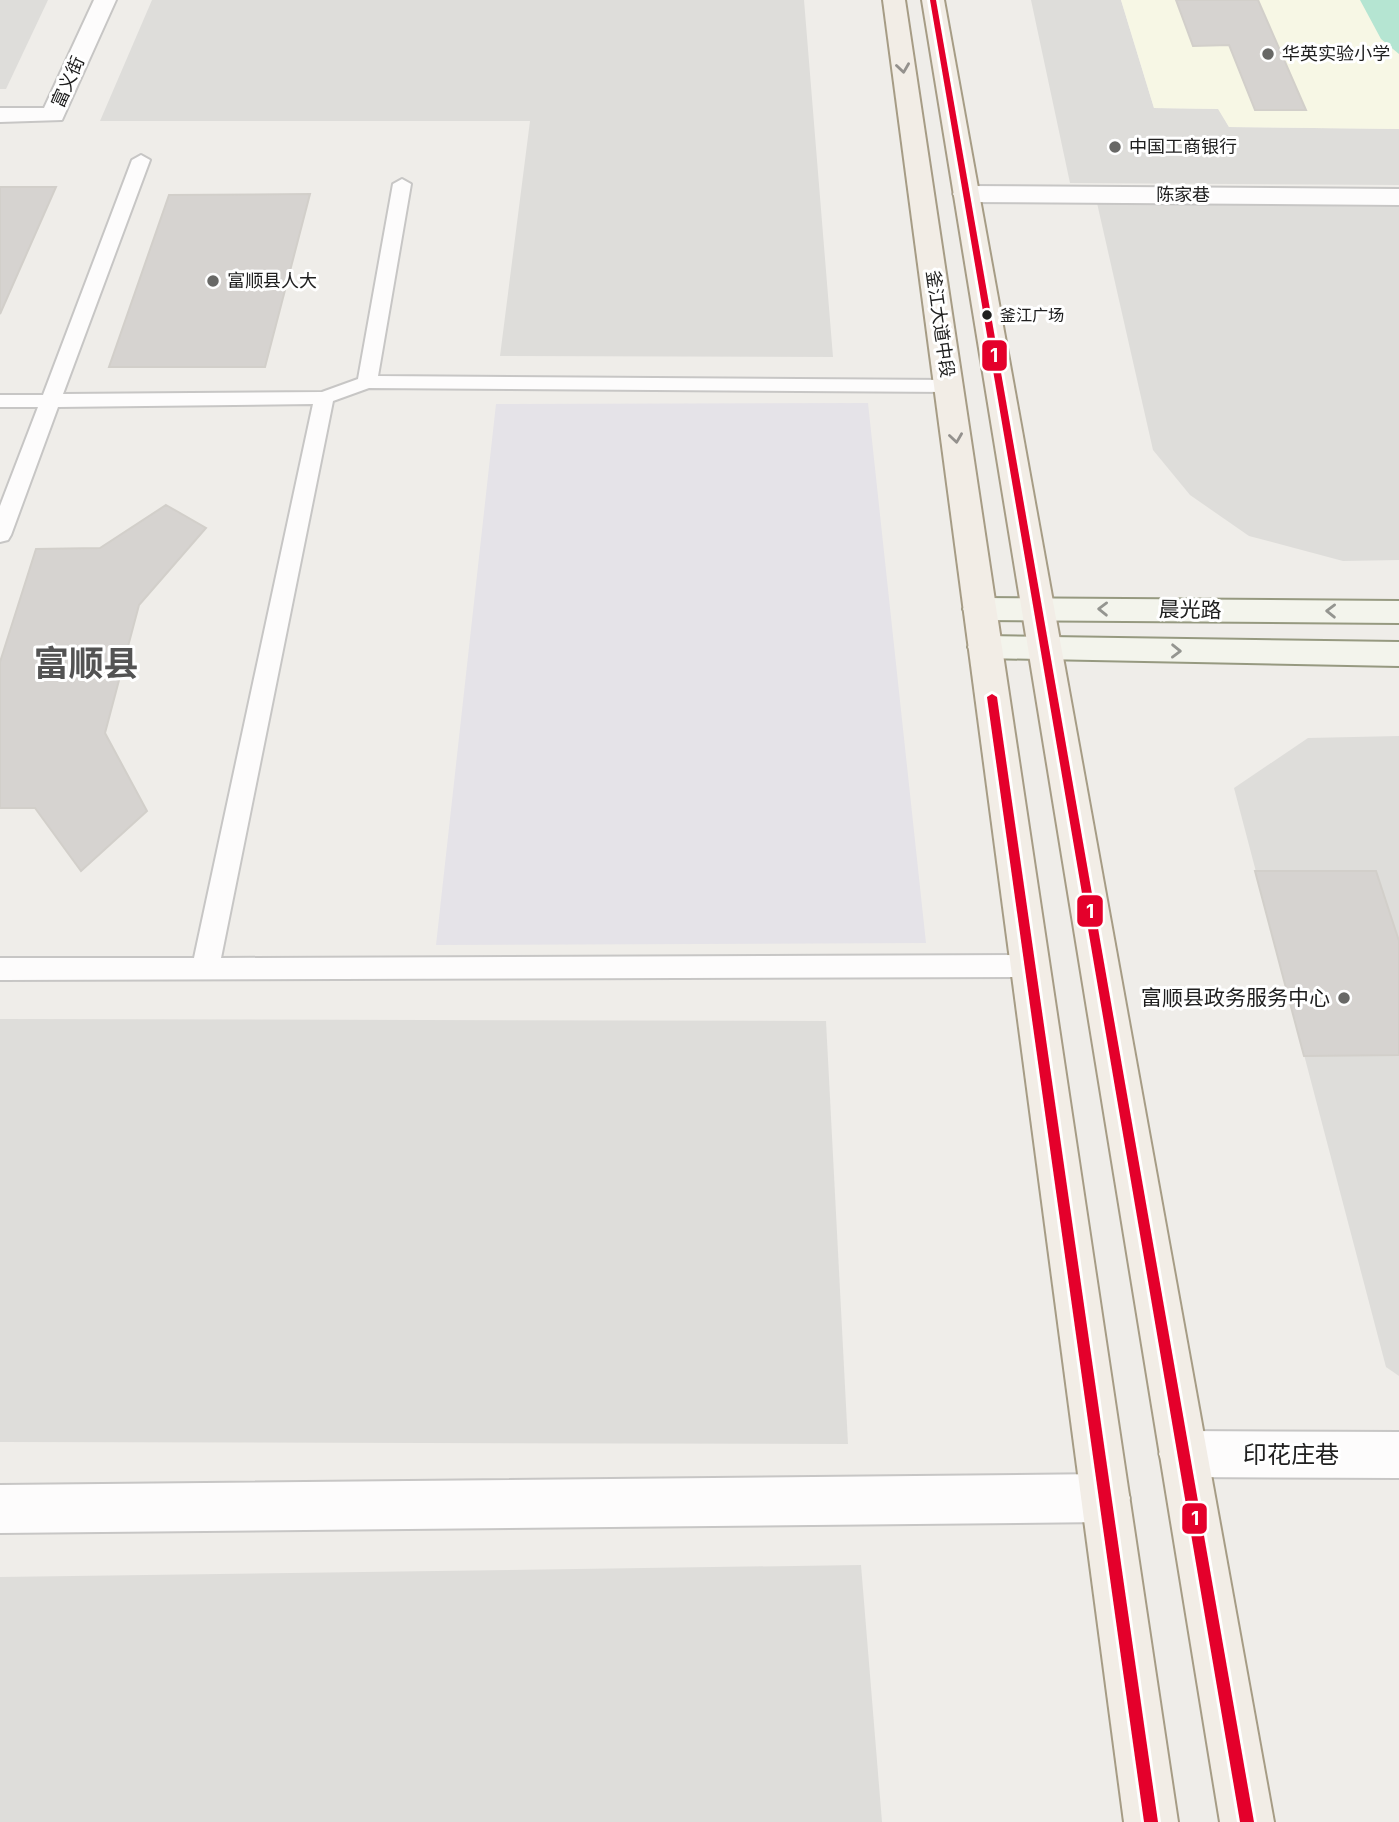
<svg xmlns="http://www.w3.org/2000/svg" width="1399" height="1822" font-family="Inter,'Noto Sans SC',sans-serif">
  <style>
    .residential { fill: #deddda }
    .education { fill: #f7f7e5 }
    .pitch { fill: #b5e5d2 }
    .plaza { fill: #e5e3e8 }
    .building { fill: #d6d3d0; stroke: #d2cfca; stroke-width: 2 }
    .lines { fill: none; stroke-linecap: round; stroke-linejoin: round }
    .lane-casing { stroke: #c7c6c5; stroke-width: 4 }
    .street-casing { stroke: #c7c6c5; stroke-width: 4 }
    .secondary-casing { stroke: #969980; stroke-width: 4 }
    .primary-casing { stroke: #a69c85; stroke-width: 4 }
    .lane { fill: #fdfcfc; fill-rule: evenodd }
    .street { fill: #fdfcfc; fill-rule: evenodd }
    .secondary { fill: #f3f4ec; fill-rule: evenodd }
    .primary { fill: #f2ede6; fill-rule: evenodd }
    .bus-1-casing { stroke: #fff; stroke-width: 6 }
    .bus-1 { fill: #e4002b; fill-rule: evenodd }
    .oneway { stroke: #94918d }
    .oneway2 { stroke: #949590 }
    .poi-dot { fill: #686866; stroke: #fff; stroke-width: 2.5 }
    .bus-dot { fill: #202020; stroke: #fff; stroke-width: 2.5 }
    .labels { text-anchor: middle; stroke-width: 6; stroke-linejoin: round; paint-order: stroke }
    .far-bus-label { font-size: 16px; fill: #202020; stroke: #fff; text-anchor: start }
    .far-poi-label { font-size: 18px; fill: #202020; stroke: #fff; text-anchor: start }
    .far-street-label { font-size: 18px; fill: #202020; stroke: #fff }
    .street-label { font-size: 21px; fill: #202020; stroke: #fff }
    .poi-label { font-size: 21px; fill: #202020; stroke: #fff; text-anchor: end }
    .near-street-label { font-size: 24px; fill: #202020; stroke: #fff }
    .town-label { font-size: 35px; font-weight: bold; fill: #535353; stroke: #fff }
    .line-badge { stroke: #fff; stroke-width: 2.5 }
    .badge-label { font-size: 19px; text-anchor: middle; font-weight: bold; fill: #fff }
  </style>
  <rect width="100%" height="100%" fill="#efede9"/>
  <g class="residential">
    <path d="M 0,0 L 48,0 L 6,89 L 0,89 Z"/>
    <path d="M 152,0 L 804,0 L 833,357 L 500,356 L 530,121 L 100,121 Z"/>
    <path d="M 1031,0 L 1121,0 L 1154,108 L 1219,109 L 1229,127 L 1399,129 L 1399,185 L 1070,183 Z"/>
    <path d="M 1097,203 L 1399,207 L 1399,560 L 1343,561 L 1249,536 L 1190,495 L 1153,450 Z"/>
    <path d="M 1399,736 L 1399,1376 L 1386,1367 L 1234,788 L 1308,738 Z"/>
    <path d="M 0,1019 L 826,1021 L 848,1444 L 0,1442 Z"/>
    <path d="M 861,1565 L 882,1822 L 0,1822 L 0,1577 Z"/>
  </g>
  <path class="education" d="M 1121,0 L 1399,0 L 1399,129 L 1229,127 L 1218,109 L 1154,108 Z"/>
  <path class="pitch" d="M 1360,0 L 1399,0 L 1399,54 L 1381,39 Z"/>
  <path class="plaza" d="M 868,403 L 926,943 L 436,945 L 496,404 Z"/>
  <g class="building">
    <path d="M 1176,0 L 1258,0 L 1306,110 L 1255,110 L 1229,45 L 1193,46 Z"/>
    <path d="M 0,187 L 56,187 L 0,314 Z"/>
    <path d="M 310,194 L 265,367 L 109,367 L 169,195 Z"/>
    <path d="M 166,505 L 206,528 L 139,605 L 105,733 L 147,811 L 81,871 L 35,808 L 0,808 L 0,662 L 36,549 L 100,548 Z"/>
    <path d="M 1255,871 L 1376,871 L 1399,941 L 1399,1055 L 1304,1056 Z"/>
  </g>
  <g class="lines">
    <g class="lane-casing">
      <path id="lane" d="M 141,155 L 150,160 L 63,394 L 322,392 L 358,379 L 393,184 L 402,179 L 411,184 L 378,376 L 949,380 L 956,382 L 959,386 L 956,390 L 949,392 L 369,388 L 333,401 L 221,958 L 1030,955 L 1040,959 L 1043,966 L 1040,973 L 1030,977 L 0,980 L 0,958 L 194,958 L 313,404 L 58,407 L 11,535 L 8,540 L 0,542 L 0,506 L 38,407 L 0,407 L 0,395 L 43,395 L 132,160 Z"/>
    </g>
    <g class="street-casing">
      <g id="street">
        <path d="M 94,0 L 116,0 L 62,120 L 0,122 L 0,108 L 44,108 Z"/>
        <path d="M 966,186 L 1399,189 L 1399,205 L 966,202 L 957,200 L 953,194 L 957,188 Z"/>
        <path d="M 1183,1431 L 1399,1432 L 1399,1478 L 1183,1477 L 1166,1470 L 1159,1454 L 1166,1438 Z"/>
        <path d="M 1106,1474 L 1123,1481 L 1130,1498 L 1123,1515 L 1106,1522 L 0,1533 L 0,1485 Z"/>
      </g>
    </g>
    <g class="secondary-casing">
      <g id="secondary">
        <path d="M 980,598 L 1399,601 L 1399,623 L 980,620 L 968,617 L 963,609 L 968,601 Z"/>
        <path d="M 985,636 L 1399,642 L 1399,666 L 985,658 L 973,655 L 968,647 L 973,639 Z"/>
      </g>
    </g>
    <g class="primary-casing">
      <g id="primary">
        <path d="M 883,0 L 905,0 L 1178,1822 L 1124,1822 Z"/>
        <path d="M 922,0 L 944,0 L 1274,1822 L 1220,1822 Z"/>
      </g>
    </g>
    <use href="#lane" class="lane"/>
    <use href="#street" class="street"/>
    <use href="#secondary" class="secondary"/>
    <use href="#primary" class="primary"/>
    <g class="bus-1-casing">
      <g id="bus-1">
        <path d="M 930,0 L 936,0 L 1254,1822 L 1240,1822 Z"/>
        <path d="M 992,694 L 997,697 L 1158,1822 L 1144,1822 L 987,697 Z"/>
      </g>
    </g>
    <use href="#bus-1" class="bus-1"/>
  </g>
  <defs><path id="oneway-chevron" d="M-2-3.5L2.5 0L-2 3.5" fill="none" stroke-width="1.6" stroke-linecap="round" stroke-linejoin="round" transform="scale(1.75)"/></defs>
  <g class="oneway">
    <use href="#oneway-chevron" transform="translate(903 68) rotate(82)"/>
    <use href="#oneway-chevron" transform="translate(956 438) rotate(82)"/>
  </g>
  <g class="oneway2">
    <use href="#oneway-chevron" transform="translate(1103 609) rotate(-179)"/>
    <use href="#oneway-chevron" transform="translate(1331 611) rotate(-179)"/>
    <use href="#oneway-chevron" transform="translate(1176 651) rotate(1)"/>
  </g>
  <g class="poi-dot">
    <circle cx="1268" cy="54" r="7"/>
    <circle cx="1115" cy="147" r="7"/>
    <circle cx="213" cy="281" r="7"/>
    <circle cx="1344" cy="998" r="7"/>
  </g>
  <circle class="bus-dot" cx="987" cy="315" r="6"/>
  <g class="labels">
    <g class="far-bus-label">
      <text x="1000" y="321">釜江广场</text>
    </g>
    <g class="far-poi-label">
      <text x="1282" y="60">华英实验小学</text>
      <text x="1129" y="153">中国工商银行</text>
      <text x="227" y="287">富顺县人大</text>
    </g>
    <g class="far-street-label">
      <text transform="translate(68 82) rotate(-66)" y="6">富义街</text>
      <text x="1183" y="201">陈家巷</text>
      <text transform="translate(940 324) rotate(82)" y="6">釜江大道中段</text>
    </g>
    <g class="street-label">
      <text transform="translate(1190 610) rotate(1)" y="7">晨光路</text>
    </g>
    <g class="poi-label">
      <text x="1330" y="1005">富顺县政务服务中心</text>
    </g>
    <g class="near-street-label">
      <text x="1291" y="1463">印花庄巷</text>
    </g>
    <g class="town-label">
      <text x="86" y="676">富顺县</text>
    </g>
  </g>
  <g class="line-badge">
    <rect x="981" y="339" width="27" height="33" rx="7" fill="#e4002b"/>
    <rect x="1076" y="894" width="28" height="34" rx="7" fill="#e4002b"/>
    <rect x="1181" y="1502" width="27" height="33" rx="7" fill="#e4002b"/>
  </g>
  <g class="badge-label">
    <text x="994" y="362">1</text>
    <text x="1090" y="918">1</text>
    <text x="1195" y="1525">1</text>
  </g>
</svg>
